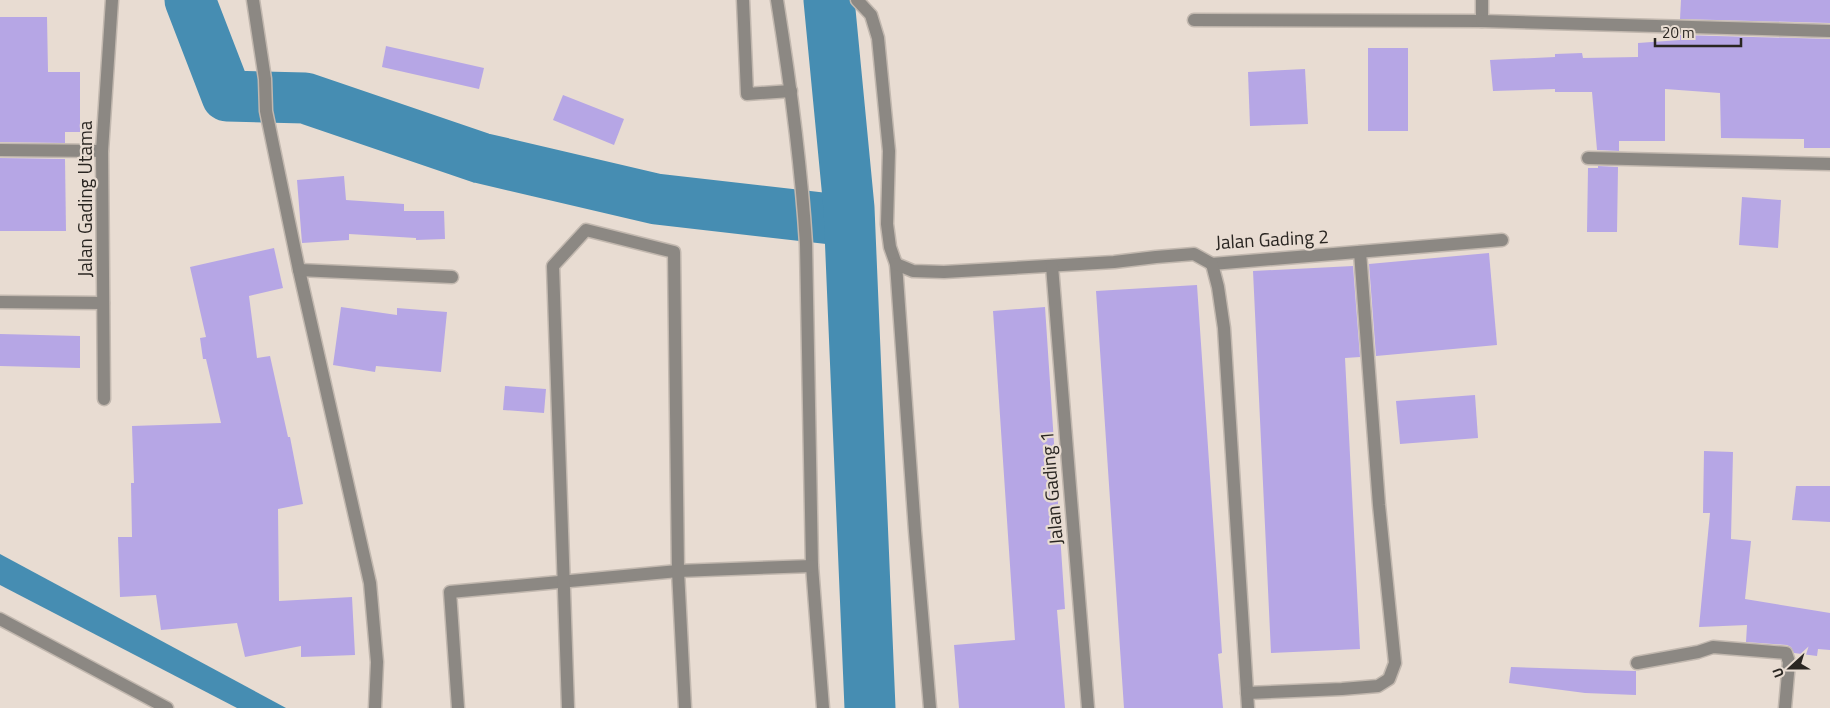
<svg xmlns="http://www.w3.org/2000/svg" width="1830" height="708" font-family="'Titillium Web',sans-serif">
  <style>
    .water { fill: #468db2 }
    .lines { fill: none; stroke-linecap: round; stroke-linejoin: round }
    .river { stroke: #468db2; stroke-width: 51 }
    .building { fill: #b6a6e5 }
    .minor-casing { stroke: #c2b8af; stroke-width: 15 }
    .minor { stroke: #8c8883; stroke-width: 12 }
    .labels { text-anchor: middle; stroke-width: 4.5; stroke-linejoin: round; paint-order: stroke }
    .street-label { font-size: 19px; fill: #2a2622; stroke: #e8dcd2 }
  </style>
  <rect width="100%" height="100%" fill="#e8dcd2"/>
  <path class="water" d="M 0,554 L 286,708 L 237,708 L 0,585 Z"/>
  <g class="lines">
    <g class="river">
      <path d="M 190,0 L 227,96 L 305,98 L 481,158 L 656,199 L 849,221"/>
      <path d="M 829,0 L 849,208 L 870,708"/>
    </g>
  </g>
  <g class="building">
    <path d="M 1681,0 L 1830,0 L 1830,23 L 1680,19 Z"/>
    <path d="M 0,17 L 47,17 L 48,72 L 80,72 L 80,132 L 65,132 L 65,143 L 0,142 Z"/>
    <path d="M 1680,35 L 1830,39 L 1830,148 L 1804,148 L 1804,139 L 1721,138 L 1720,93 L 1665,89 L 1665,141 L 1619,141 L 1619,151 L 1597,150 L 1592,92 L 1555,92 L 1555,89 L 1493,91 L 1490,60 L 1555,57 L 1555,54 L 1582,53 L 1583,58 L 1638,57 L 1638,43 L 1680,40 Z"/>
    <path d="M 386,46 L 484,68 L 479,89 L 382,67 Z"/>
    <rect x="1368" y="48" width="40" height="83"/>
    <path d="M 1305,69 L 1308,124 L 1250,126 L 1248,72 Z"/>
    <path d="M 563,95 L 624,119 L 614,145 L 553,120 Z"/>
    <path d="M 0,158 L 65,159 L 66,231 L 0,231 Z"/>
    <path d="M 1598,166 L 1618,167 L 1617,232 L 1587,232 L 1588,168 L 1598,168 Z"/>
    <path d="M 344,176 L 346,200 L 404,204 L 404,211 L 444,211 L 445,239 L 416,240 L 416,238 L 349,234 L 349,240 L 302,243 L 297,180 Z"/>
    <path d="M 1742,197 L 1781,200 L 1778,248 L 1739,245 Z"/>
    <path d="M 274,248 L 283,288 L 249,296 L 257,358 L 270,356 L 288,437 L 290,437 L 303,504 L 278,509 L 279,601 L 352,597 L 355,655 L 301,657 L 301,646 L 245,657 L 237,623 L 161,630 L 156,595 L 120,597 L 118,537 L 132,537 L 131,483 L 134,483 L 132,426 L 221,423 L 206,359 L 203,359 L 200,338 L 206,337 L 190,267 Z"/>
    <path d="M 1489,253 L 1497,345 L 1376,356 L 1369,264 Z"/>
    <path d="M 1353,266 L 1360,357 L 1345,358 L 1360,649 L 1271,653 L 1253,271 Z"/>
    <path d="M 1197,285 L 1222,653 L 1218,654 L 1223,708 L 1124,708 L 1096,291 Z"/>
    <path d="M 341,307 L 397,315 L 397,308 L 447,312 L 441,372 L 376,366 L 375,372 L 333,365 Z"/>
    <path d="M 1045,307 L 1065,609 L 1057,610 L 1065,708 L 959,708 L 954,645 L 1015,640 L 993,311 Z"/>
    <path d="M 0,334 L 80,336 L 80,368 L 0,366 Z"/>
    <path d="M 505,386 L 546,389 L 544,413 L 503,410 Z"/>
    <path d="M 1475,395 L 1478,438 L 1400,444 L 1396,401 Z"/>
    <path d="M 1704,451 L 1733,452 L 1731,539 L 1751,541 L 1745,599 L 1830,613 L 1830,650 L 1818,649 L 1817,656 L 1794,653 L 1791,647 L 1787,645 L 1746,642 L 1747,625 L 1699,627 L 1710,513 L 1703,513 Z"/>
    <path d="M 1796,486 L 1830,486 L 1830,522 L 1792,520 Z"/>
    <path d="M 1511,667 L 1636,671 L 1636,695 L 1585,693 L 1509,683 Z"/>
  </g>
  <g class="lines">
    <g class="minor-casing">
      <g id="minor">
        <path d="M 253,0 L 265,79 L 266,111 L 299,270 L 370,583 L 377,662 L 375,708"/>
        <path d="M 743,0 L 747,94 L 791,91"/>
        <path d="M 777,0 C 790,81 801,162 806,244 L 812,566 L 823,708"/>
        <path d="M 857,0 L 871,15 L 878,38 L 889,151 L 887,224 L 890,247 L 896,264 L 915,531 L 930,708"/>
        <path d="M 1194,20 L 1482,21 L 1482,0"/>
        <path d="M 1482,21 L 1830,31"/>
        <path d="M 0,150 L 102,151"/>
        <path d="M 1588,158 L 1830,164"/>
        <path d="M 896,264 L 913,271 L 944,272 L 1114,262 L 1156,257 L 1194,254 L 1212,264 L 1502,240"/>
        <path d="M 1212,264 L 1218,287 L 1224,328 L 1248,708"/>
        <path d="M 1052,266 L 1088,708"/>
        <path d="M 299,270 L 452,277"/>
        <path d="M 0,302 L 103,303"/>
        <path d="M 104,399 L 102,151 L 112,0"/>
        <path d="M 0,619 L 167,708"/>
        <path d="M 1637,663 L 1698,652 L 1713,647 L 1786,653 L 1789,662 L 1785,708"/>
        <path d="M 1247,693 L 1342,689 L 1378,686 L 1389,679 L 1395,663 L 1379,505 L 1360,252"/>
        <path d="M 458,708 L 450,592 L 678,571 L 812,566"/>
        <path d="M 568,708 L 553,266 L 586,230 L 674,252 L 678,571 L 685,708"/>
      </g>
    </g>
    <use href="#minor" class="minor"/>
  </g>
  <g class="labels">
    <g class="street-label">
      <text transform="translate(85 199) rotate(-90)" y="7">Jalan Gading Utama</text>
      <text transform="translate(1272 239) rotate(-3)" y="7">Jalan Gading 2</text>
      <text transform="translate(1051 488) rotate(-95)" y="7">Jalan Gading 1</text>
    </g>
  </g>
  <g transform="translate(1790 668) rotate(249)" stroke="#e8dcd2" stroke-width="4" paint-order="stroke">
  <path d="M0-4L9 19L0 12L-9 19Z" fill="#2a2622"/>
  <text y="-8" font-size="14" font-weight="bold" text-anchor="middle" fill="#2a2622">U</text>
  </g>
  <path d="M1655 38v8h86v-8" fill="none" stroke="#2a2622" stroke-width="2.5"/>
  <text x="1662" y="38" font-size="15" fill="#2a2622" stroke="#e8dcd2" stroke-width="4" paint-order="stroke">20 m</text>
</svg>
